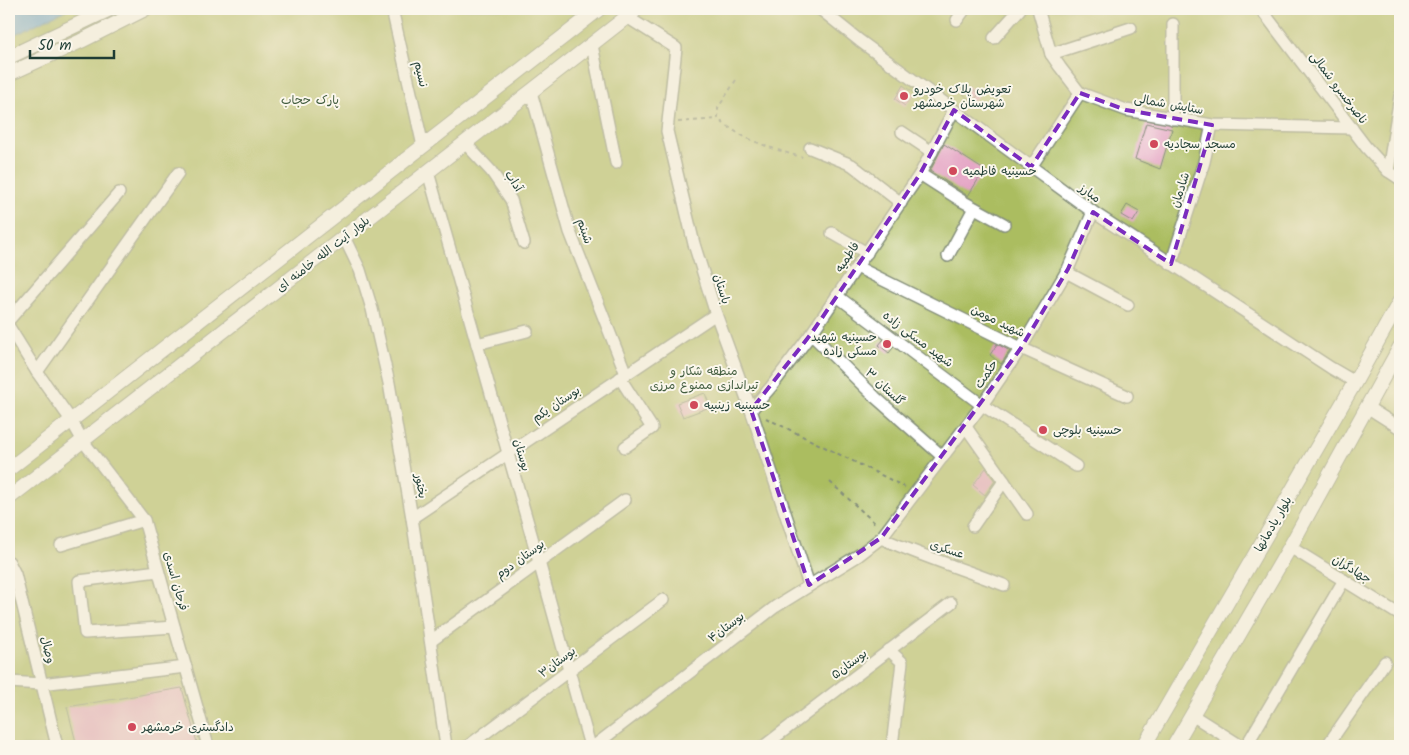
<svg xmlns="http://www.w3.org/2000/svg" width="1409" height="755" font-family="Kalam,'Playpen Sans Arabic',sans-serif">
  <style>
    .green { fill: #abbd61; stroke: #657d4a }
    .water { fill: #66a5d8; stroke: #427186 }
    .building { fill: #e39fc2 }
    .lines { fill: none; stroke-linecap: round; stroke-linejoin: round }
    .minor-casing { stroke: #86907b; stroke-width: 14 }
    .major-casing { stroke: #86907b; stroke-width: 16 }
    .path { stroke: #86907b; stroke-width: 2; stroke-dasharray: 4 4; stroke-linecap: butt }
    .minor { stroke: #fff; stroke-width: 11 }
    .major { stroke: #fff; stroke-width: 14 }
    .marked { fill: none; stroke: #7b2cbf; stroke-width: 4; stroke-dasharray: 10 6; stroke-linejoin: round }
    .poi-dot { fill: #d1495b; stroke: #fbf7ec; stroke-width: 2 }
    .labels { text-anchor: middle; stroke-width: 4; stroke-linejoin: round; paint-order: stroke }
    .street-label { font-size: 12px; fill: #1f3d34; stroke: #fbf7ec }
    .poi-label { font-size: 12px; fill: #1f3d34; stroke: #fbf7ec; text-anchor: start }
    .park-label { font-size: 12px; fill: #425d3f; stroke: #fbf7ec }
  </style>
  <rect width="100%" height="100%" fill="#fbf7ec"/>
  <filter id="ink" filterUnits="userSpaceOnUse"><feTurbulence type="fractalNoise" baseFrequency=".02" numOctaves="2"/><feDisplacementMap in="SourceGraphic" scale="10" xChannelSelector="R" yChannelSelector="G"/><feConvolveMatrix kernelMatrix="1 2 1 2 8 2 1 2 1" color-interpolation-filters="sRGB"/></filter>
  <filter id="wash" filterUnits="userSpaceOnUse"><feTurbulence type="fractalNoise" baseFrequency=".0096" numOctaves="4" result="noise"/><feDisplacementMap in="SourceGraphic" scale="20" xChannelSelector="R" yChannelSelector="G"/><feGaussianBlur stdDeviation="1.12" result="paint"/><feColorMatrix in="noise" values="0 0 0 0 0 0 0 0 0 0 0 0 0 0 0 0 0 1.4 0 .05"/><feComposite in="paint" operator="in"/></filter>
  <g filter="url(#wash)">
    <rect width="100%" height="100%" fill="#ece2c2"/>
    <rect class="green" x="9" y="9" width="1391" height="737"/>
    <path class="water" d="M 9,9 L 68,9 L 9,37 Z"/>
    <g id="blocks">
      <g class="building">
        <path d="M 903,85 L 915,94 L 905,106 L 895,99 Z"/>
        <path d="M 968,86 L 979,94 L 973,102 L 963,94 Z"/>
        <path d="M 1146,123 L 1172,129 L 1160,169 L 1135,159 Z"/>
        <path d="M 944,144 L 984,170 L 968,196 L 930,171 Z"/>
        <path d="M 1127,205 L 1139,212 L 1133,222 L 1121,215 Z"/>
        <path d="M 883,340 L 893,348 L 889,353 L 879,345 Z"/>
        <path d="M 997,344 L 1010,351 L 1001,364 L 990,355 Z"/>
        <path d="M 705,393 L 710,407 L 683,417 L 677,403 Z"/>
        <path d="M 986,468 L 995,481 L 985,495 L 973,485 Z"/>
        <path d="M 182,688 L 198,746 L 77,746 L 67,707 Z"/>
      </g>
    </g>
  </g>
  <g filter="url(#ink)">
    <use href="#blocks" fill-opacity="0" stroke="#86907b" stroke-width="1"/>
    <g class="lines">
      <g class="minor-casing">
        <g id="minor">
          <path d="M 392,9 L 423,146"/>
          <path d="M 820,9 L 860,41 L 1093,212 L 1331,368 L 1355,382"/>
          <path d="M 1038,9 L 1051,54 L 1060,67 L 1080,93 L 1126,110 L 1212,125 L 1352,128"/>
          <path d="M 1261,9 L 1366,147 L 1388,171 L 1400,179"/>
          <path d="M 627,17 L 676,48 L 667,131 L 694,244 L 716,314 L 751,410 L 809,585"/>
          <path d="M 957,20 L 965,9"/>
          <path d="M 994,38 L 1020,9"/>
          <path d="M 592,45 L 616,163"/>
          <path d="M 1051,54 L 1131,28"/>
          <path d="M 531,92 L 570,232 L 626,374"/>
          <path d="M 1173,119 L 1173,24"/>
          <path d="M 902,132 L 932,152"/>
          <path d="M 465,143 L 491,171 L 511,200 L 524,243"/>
          <path d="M 810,148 L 852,165 L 901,203"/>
          <path d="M 1031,167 L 1080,93"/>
          <path d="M 1388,171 L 1400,96"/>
          <path d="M 428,172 L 539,562 L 590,746"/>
          <path d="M 920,174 L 962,201 L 1004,224"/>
          <path d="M 832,233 L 867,253"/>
          <path d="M 344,237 L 360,270 L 372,309 L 389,383 L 412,518 L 446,746"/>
          <path d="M 948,256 L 974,208"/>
          <path d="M 1171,264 L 1204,162 L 1212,125"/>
          <path d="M 857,267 L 1021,348 L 1127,396"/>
          <path d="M 1066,272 L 1128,305"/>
          <path d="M 837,296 L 982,405 L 1076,466"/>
          <path d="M 9,320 L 119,193"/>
          <path d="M 9,327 L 37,372 L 71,420 L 83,441 L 144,520 L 208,746"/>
          <path d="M 811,334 L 875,397 L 943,457"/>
          <path d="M 477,344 L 527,331"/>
          <path d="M 37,372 L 178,173"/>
          <path d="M 620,378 L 652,428 L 625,447"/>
          <path d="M 1367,407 L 1400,428"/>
          <path d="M 751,410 L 771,387 L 811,334 L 920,174 L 954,110"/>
          <path d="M 966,427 L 1027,514"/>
          <path d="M 412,518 L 716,314"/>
          <path d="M 973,526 L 1004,481"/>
          <path d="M 881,538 C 921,556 963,569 1004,585"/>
          <path d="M 61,545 L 144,520"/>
          <path d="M 1290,547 L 1400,615"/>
          <path d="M 9,562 L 15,574 L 57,746"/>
          <path d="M 158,571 L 79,581 L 85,633 L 174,627"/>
          <path d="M 431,641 L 625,500"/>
          <path d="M 889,650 L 902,662 L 892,746"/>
          <path d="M 9,682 L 41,684 L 186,667"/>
          <path d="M 1192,715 L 1241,746"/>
          <path d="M 468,746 L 663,600"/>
          <path d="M 594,746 L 775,607 L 859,555 L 881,538 L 982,405 L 1021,348 L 1068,269 L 1093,212"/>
          <path d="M 764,746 L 951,603"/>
          <path d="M 1246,746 L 1344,580"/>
          <path d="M 1327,746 L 1385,662"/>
        </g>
      </g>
      <g class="major-casing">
        <g id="major">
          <path d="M 9,57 L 110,9"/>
          <path d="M 9,74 L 81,41 L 145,9"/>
          <path d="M 9,469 L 599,9"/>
          <path d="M 9,498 L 637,9"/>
          <path d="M 1144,746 L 1355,382 L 1400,301"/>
          <path d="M 1174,746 L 1290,547 L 1400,347"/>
        </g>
      </g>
      <g class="path">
        <path d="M 736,80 L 718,108 L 718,119 C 743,140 770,148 801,157 L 802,156"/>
        <path d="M 678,122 L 718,119"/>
        <path d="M 766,418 L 905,487"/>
        <path d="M 830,482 L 876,524"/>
      </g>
      <use href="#minor" class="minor"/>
      <use href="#major" class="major"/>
    </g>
  </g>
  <path d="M0 0H1409V755H0ZM 1080,93 L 1126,110 L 1212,125 L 1171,264 L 1093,212 L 1068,269 L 1021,348 L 881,538 L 809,585 L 751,410 L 811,334 L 920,174 L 954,110 L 1031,167 Z" fill="#ece2c2" fill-opacity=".55" fill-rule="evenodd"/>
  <path class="marked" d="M 1080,93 L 1126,110 L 1212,125 L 1171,264 L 1093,212 L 1068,269 L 1021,348 L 881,538 L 809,585 L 751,410 L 811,334 L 920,174 L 954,110 L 1031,167 Z"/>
  <g class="poi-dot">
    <circle cx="904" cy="96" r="5"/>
    <circle cx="1154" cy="144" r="5"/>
    <circle cx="953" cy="171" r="5"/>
    <circle cx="887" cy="344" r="5"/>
    <circle cx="694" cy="405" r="5"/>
    <circle cx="1043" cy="430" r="5"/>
    <circle cx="132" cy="727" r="5"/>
  </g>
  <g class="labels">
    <g class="street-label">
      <text transform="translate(421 74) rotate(77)" y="4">نسیم</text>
      <text transform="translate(1339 88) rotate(53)" y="4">ناصرخسرو شمالی</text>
      <text transform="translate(1169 104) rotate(10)" y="4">ستایش شمالی</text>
      <text transform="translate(514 181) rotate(57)" y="4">آداب</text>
      <text transform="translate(1180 190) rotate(-72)" y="4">شادمان</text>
      <text transform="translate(1090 193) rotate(36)" y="4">مبارز</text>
      <text transform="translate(585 231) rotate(71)" y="4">شبنم</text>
      <text transform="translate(323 254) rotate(-38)" y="4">بلوار آیت الله خامنه ای</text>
      <text transform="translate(847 257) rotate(-56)" y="4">فاطمیه</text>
      <text transform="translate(722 289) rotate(73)" y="4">باستان</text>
      <text transform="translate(998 321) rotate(26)" y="4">شهید مومن</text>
      <text transform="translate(918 339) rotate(37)" y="4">شهید مسکی زاده</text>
      <text transform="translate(986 374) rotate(-56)" y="4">حکمت</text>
      <text transform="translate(885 387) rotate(43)" y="4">گلستان ۳</text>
      <text transform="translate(556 404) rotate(-34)" y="4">بوستان یکم</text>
      <text transform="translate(522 455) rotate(74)" y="4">بوستان</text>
      <text transform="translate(421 486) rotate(80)" y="4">بختور</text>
      <text transform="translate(1273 524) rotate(-60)" y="4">بلوار یادمانها</text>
      <text transform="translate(947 549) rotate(18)" y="4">عسکری</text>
      <text transform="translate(520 559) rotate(-36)" y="4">بوستان دوم</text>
      <text transform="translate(1352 569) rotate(31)" y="4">جهادگران</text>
      <text transform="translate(176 581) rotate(74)" y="4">فرحان اسدی</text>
      <text transform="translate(726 627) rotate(-37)" y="4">بوستان۴</text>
      <text transform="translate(48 650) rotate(76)" y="4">وصال</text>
      <text transform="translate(557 662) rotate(-37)" y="4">بوستان۳</text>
      <text transform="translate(849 664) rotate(-37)" y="4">بوستان۵</text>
    </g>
    <g class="poi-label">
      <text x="914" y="93">تعویض پلاک خودرو<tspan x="914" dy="14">شهرستان خرمشهر</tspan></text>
      <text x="1164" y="148">مسجد سجادیه</text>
      <text x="963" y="175">حسینیه فاطمیه</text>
      <text x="877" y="341" text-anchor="end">حسینیه شهید<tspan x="877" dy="14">مسکی زاده</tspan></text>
      <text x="704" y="409">حسینیه زینبیه</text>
      <text x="1053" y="434">حسینیه بلوچی</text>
      <text x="142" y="731">دادگستری خرمشهر</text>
    </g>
    <g class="park-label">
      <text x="310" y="104">پارک حجاب</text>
      <text x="704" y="375">منطقه شکار و<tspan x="704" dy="14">تیراندازی ممنوع مرزی</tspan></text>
    </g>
  </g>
  <rect width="1409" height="755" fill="none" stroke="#fbf7ec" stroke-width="30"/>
  <path d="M30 50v8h84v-8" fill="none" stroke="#1f3d34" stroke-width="2.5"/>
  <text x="38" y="50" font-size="15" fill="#1f3d34" stroke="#fbf7ec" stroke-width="4" paint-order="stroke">50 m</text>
</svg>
